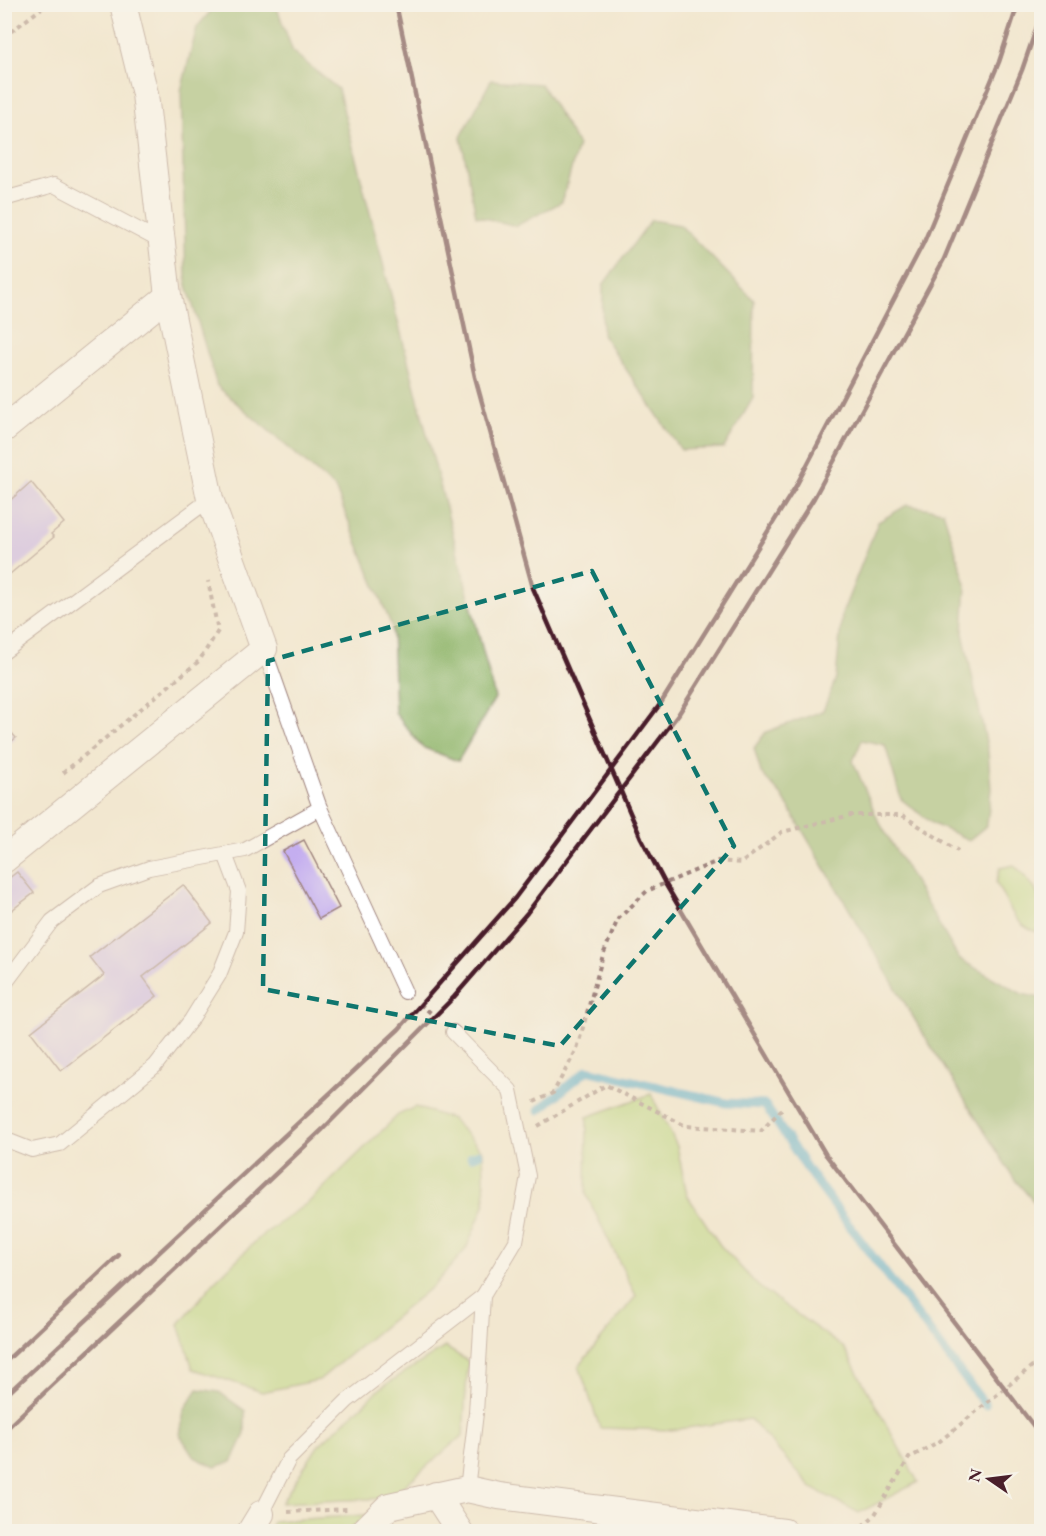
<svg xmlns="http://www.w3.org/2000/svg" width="1046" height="1536" font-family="'EB Garamond',serif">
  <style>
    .green { fill: #b5d57c; stroke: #807a54; stroke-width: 1.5 }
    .forest { fill: #90b66c; stroke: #6d6a4c; stroke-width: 1.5 }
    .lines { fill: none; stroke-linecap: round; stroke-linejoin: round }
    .stream { stroke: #52abcf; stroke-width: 9 }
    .building { fill: #c4aef0 }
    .lane-casing { stroke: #9e837e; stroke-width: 16 }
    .street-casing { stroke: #9e837e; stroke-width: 28 }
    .path { stroke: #9e837e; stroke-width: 4; stroke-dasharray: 4.5 4.5; stroke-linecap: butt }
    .lane { stroke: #fff; stroke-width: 14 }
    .street { stroke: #fff; stroke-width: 26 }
    .rail { stroke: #4a1f2b; stroke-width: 4.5 }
    .marked { fill: none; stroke: #0f766e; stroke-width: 4.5; stroke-dasharray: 12 8; stroke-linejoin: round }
  </style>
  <rect width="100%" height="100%" fill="#f7f3e8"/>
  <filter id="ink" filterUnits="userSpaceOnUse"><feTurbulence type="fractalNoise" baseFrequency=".0167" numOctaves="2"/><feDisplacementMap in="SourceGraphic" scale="12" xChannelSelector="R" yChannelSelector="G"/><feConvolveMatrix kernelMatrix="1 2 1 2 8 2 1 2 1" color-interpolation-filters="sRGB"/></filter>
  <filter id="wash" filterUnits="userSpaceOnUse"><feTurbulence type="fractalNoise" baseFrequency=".008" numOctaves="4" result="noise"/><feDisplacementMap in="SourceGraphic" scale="24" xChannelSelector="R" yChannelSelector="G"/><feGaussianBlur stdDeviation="1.35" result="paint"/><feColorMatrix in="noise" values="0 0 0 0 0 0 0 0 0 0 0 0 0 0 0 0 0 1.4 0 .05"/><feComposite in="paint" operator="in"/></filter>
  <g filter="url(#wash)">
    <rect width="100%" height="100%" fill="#f2e7d0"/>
    <g class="green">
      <path d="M 1014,865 C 1040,893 1042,893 1041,932 C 1016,932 1007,901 996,883 L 1000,868 Z"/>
      <path d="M 651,1094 L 677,1146 L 687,1195 L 720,1245 L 758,1286 L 844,1348 L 918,1482 L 859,1513 L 812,1488 L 750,1419 L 672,1430 L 600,1428 L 579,1366 L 636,1296 L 586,1194 L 587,1117 Z"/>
      <path d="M 415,1107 L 452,1119 L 483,1152 L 485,1203 L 466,1249 L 435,1284 L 319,1380 L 262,1392 L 193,1369 L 179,1324 L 214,1282 L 260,1237 L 310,1201 L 398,1115 Z"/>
      <path d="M 445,1347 L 468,1361 L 463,1435 L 390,1498 L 281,1503 L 318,1446 L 383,1386 Z"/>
      <path d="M 367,1515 L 348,1531 L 269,1532 L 273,1521 Z"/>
    </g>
    <g class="forest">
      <path d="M 216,5 L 276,5 L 293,52 L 338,89 L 495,698 L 458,761 L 422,747 L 395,713 L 392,627 L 335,488 L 217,386 L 186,282 L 181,91 L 197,27 Z"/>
      <path d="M 491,80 L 541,84 L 578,145 L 562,202 L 516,226 L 476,216 L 461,137 Z"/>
      <path d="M 651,220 L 680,225 L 754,300 L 753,398 L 724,448 L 681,450 L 602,334 L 603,285 Z"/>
      <path d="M 907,505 L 943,511 L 966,584 L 963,633 L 988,751 L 991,789 L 987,825 L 969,840 L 933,824 L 901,799 L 885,745 L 862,740 L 853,761 L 878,820 L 959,959 L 1022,994 L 1041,998 L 1041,1210 L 1015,1180 L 922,1032 L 782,796 L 761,773 L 754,748 L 766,732 L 823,711 L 836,678 L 842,614 L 878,522 Z"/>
      <path d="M 198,1389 L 219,1392 L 245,1411 L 245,1434 L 232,1462 L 215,1467 L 194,1457 L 180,1435 L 184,1410 Z"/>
    </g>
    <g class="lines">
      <g class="stream">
        <path d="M 539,1110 L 587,1070 L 726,1103 L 765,1105 L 812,1176 L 985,1405"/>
        <path d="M 471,1157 L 479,1154"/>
      </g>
    </g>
    <g id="blocks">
      <g class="building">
        <path d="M 31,482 L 64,523 L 51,534 L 54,537 L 10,574 L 4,568 L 4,502 L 6,504 Z"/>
        <path d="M 4,724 L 16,738 L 4,747 Z"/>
        <path d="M 304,840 L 339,908 L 319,919 L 283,851 Z"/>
        <path d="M 17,872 L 34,893 L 4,916 L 4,882 Z"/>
        <path d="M 183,885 L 212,923 L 143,977 L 157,996 L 61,1071 L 31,1032 L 104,975 L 90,957 Z"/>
      </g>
    </g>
  </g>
  <g filter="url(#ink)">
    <use href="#blocks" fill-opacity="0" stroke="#9e837e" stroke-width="1.5"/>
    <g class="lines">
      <g class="lane-casing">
        <g id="lane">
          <path d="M 4,199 L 54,185 L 162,242"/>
          <path d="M 264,649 L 320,808 L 405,992"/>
          <path d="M 4,652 L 210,499"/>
          <path d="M 4,985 L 52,921 L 99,886 L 149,868 L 245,850 L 320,808"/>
          <path d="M 4,1139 L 32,1150 L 60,1144 L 155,1066 L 191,1020 L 219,975 L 236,932 L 239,891 L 225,854"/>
          <path d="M 467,1489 L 476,1413 L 483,1296"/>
          <path d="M 261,1514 L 289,1459 L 347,1401 L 483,1296 L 516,1241 L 528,1176 L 510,1090 L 453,1032"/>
        </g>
      </g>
      <g class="street-casing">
        <g id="street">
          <path d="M 4,429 L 168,296"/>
          <path d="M 4,860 L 264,649 L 210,499 L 168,296 L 145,94 L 123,4"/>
          <path d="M 436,1495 L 460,1532"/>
          <path d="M 250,1532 L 261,1514"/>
          <path d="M 363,1532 L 389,1506 L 467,1489 L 499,1496 L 784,1532"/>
        </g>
      </g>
      <g class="path">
        <path d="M 4,37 L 47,4"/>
        <path d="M 63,773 L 199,661 L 218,631 L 208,581"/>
        <path d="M 420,1004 L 437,1018"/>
        <path d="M 534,1102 L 553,1093 L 577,1049 L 603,955 L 618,919 L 647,891 L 718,861 L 741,863 L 782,832 L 851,815 L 902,815 L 958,851"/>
        <path d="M 538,1126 L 606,1085 L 686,1126 L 761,1131 L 784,1107"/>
        <path d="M 288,1512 L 347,1509"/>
        <path d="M 855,1532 L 874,1516 L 909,1458 L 940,1441 L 1042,1358"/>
      </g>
      <use href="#lane" class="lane"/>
      <use href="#street" class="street"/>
      <g class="rail">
        <path d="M 396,4 L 475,377 L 533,588 L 641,838 L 666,885 L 826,1155 L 1042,1437"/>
        <path d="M 4,1363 L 119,1255"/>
        <path d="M 4,1397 L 399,1029 L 515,898 L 661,703 L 796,486 L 924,242 L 999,62 L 1018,4"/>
        <path d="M 4,1431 L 323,1129 L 454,997 L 527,913 L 678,715 L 814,498 L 944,259 L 1022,70 L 1042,12"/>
      </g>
    </g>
  </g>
  <path d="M0 0H1046V1536H0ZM 592,571 L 734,846 L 560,1046 L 263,989 L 268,661 Z" fill="#f2e7d0" fill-opacity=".55" fill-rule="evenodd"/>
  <path class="marked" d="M 592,571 L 734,846 L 560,1046 L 263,989 L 268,661 Z"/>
  <rect width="1046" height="1536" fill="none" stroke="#f7f3e8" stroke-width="24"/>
  <g transform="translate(989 1479) rotate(284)" stroke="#f7f3e8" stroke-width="4.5" paint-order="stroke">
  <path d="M0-4.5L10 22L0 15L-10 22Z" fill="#4a1f2b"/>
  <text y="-9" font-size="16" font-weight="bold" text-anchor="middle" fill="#4a1f2b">N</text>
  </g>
</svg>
